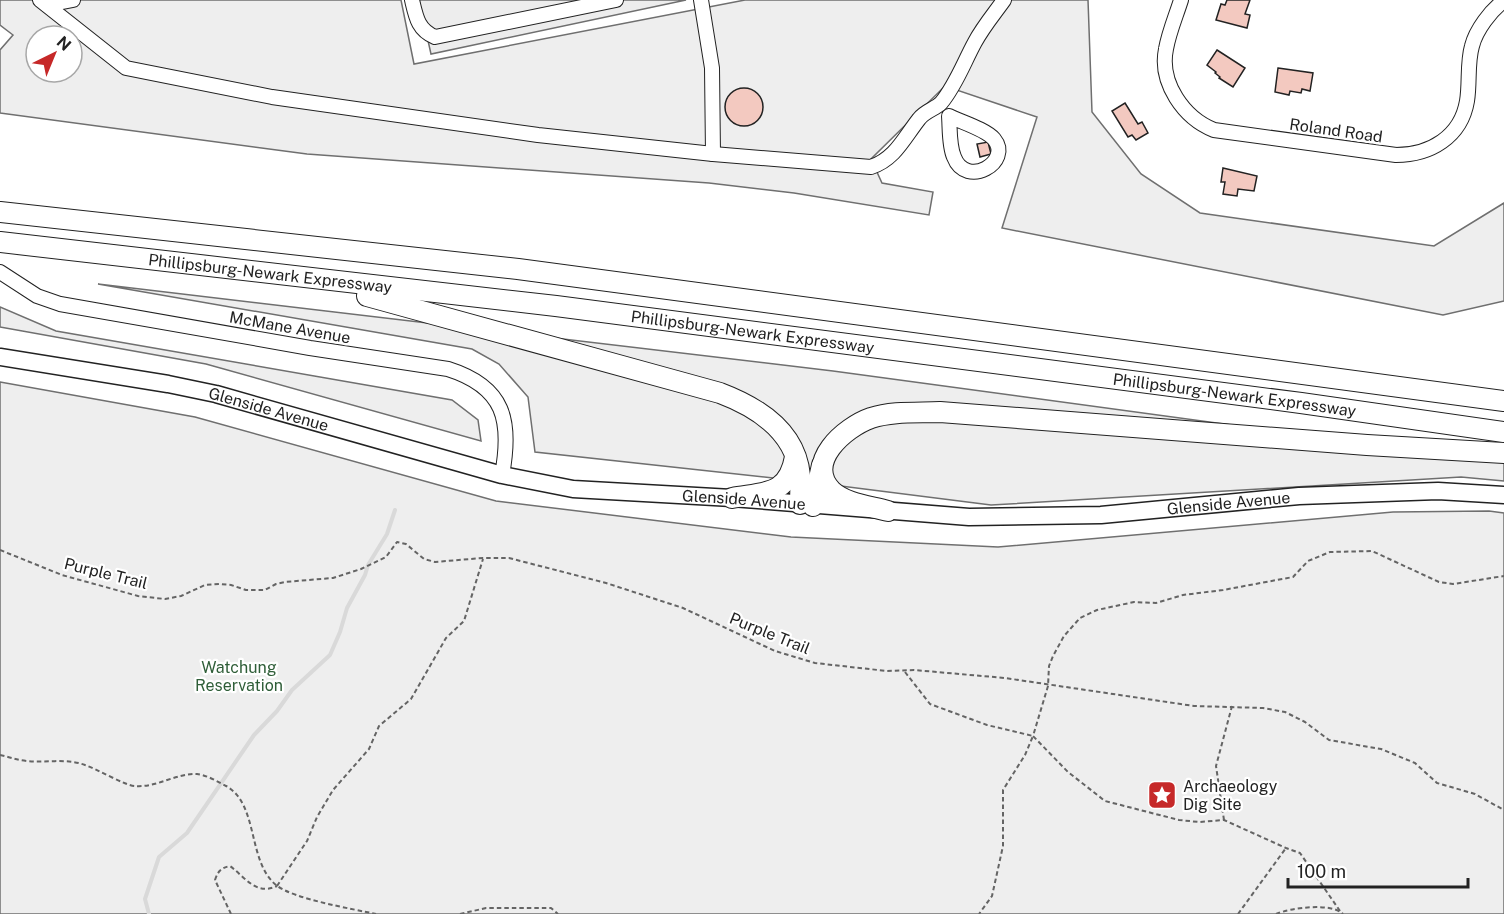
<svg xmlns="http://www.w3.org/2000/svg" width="1504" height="914" font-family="'Public Sans',sans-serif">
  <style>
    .green { fill: #eee; stroke: #6f6f6f; stroke-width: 1.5; fill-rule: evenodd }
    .parking { fill: #ededed; stroke: #6f6f6f; stroke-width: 1.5 }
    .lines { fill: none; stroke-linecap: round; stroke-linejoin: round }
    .stream { stroke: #d9d9d9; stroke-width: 4 }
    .building { fill: #f3c9c0; stroke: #222; stroke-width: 1.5 }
    .minor-casing { stroke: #222; stroke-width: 16 }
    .major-casing { stroke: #222; stroke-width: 19 }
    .highway-casing { stroke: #222; stroke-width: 22 }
    .path { stroke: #646464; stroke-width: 2; stroke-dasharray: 4.5 3; stroke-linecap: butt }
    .minor { stroke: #fff; stroke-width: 14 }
    .major { stroke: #fff; stroke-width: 16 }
    .highway { stroke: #fff; stroke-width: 20 }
    .labels { text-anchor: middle; stroke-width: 4.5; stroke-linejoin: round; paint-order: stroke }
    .street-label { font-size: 16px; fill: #222; stroke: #fff }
    .park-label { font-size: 16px; fill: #2f5e38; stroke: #fff }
    .poi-label { font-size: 16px; fill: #222; stroke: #fff; text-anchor: start }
  </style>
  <rect width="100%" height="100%" fill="#fff"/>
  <g class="green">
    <path d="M 0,0 L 401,0 L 414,64 L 745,0 L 1088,0 L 1092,112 L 1141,174 L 1200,213 L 1434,246 L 1504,203 L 1504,301 L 1443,315 L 1002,228 L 1037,117 L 945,86 L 871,159 L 882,183 L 933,192 L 929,215 L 794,193 L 709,183 L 307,154 L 0,113 L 0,50 L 13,35 L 0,25 ZM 36,36 L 72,36 L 72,72 L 36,72 Z"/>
    <path d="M 98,284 L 833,371 L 1504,462 L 1504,481 L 1461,477 L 991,505 L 809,482 L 535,452 L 528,397 L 499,364 L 472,349 Z"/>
    <path d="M 0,307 L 56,331 L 452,400 L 478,420 L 481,441 L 206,364 L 0,327 Z"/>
    <path d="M 0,382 L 195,417 L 496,501 L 791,537 L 998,547 L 1393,512 L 1489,511 L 1504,513 L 1504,914 L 0,914 Z"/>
  </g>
  <path class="parking" d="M 419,0 L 686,0 L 431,54 Z"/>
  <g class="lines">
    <path class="stream" d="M 149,914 L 145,899 L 159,857 L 187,833 L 254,735 L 277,711 L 292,690 L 330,655 L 340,632 L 347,608 L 365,575 L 368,565 L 387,534 L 395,510"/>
  </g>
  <g class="building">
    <path d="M 1227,0 L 1250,0 L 1245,14 L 1250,15 L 1247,28 L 1216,20 L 1221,4 L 1225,5 Z"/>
    <path d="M 1217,50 L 1245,68 L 1233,87 L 1219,78 L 1220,77 L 1215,73 L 1216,72 L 1207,65 Z"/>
    <path d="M 1278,68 L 1313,73 L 1310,91 L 1302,89 L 1301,93 L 1290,91 L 1289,95 L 1275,92 Z"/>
    <circle cx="744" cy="107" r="19"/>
    <path d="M 1125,103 L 1138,124 L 1142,122 L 1148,133 L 1136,140 L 1132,135 L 1128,137 L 1112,111 Z"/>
    <path d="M 988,142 L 991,154 L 980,157 L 977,144 Z"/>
    <path d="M 1223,168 L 1257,176 L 1254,191 L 1238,189 L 1237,196 L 1223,194 L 1225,182 L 1221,182 Z"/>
  </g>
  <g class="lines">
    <g class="minor-casing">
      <g id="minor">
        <path d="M 40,0 L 126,68 L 272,97 L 538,135 L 713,154 L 871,167 C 895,159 904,138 919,119 C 925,111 935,109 941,103 C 956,85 964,62 975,42 C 983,27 994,14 1004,0"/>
        <path d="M 412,0 C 416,17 418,30 435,37 L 616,0"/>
        <path d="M 701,0 L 712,68 L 713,154"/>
        <path d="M 1181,0 C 1176,16 1169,32 1166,49 C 1159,83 1184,118 1214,130 L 1396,155 C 1430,155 1461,137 1467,101 C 1470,83 1467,63 1472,46 C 1476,30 1491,10 1504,1"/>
        <path d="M 47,5 L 73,0"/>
        <path d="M 949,116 C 961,122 985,129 994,139 C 1013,162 966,189 954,157 C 949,146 950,129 949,116 Z"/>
        <path d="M 0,272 L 37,296 L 60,304 L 310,348 L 448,369 C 505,387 512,421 502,475"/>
      </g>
    </g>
    <g class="major-casing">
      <g id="major">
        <path id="s1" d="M 0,357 L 168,384 L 216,394 L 502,475 L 573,489 L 732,498 L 969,517 L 1101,515 L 1299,496 L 1438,491 L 1504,495"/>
      </g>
    </g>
    <g class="highway-casing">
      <g id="highway">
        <path d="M 0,212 L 518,269 L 1504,401"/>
        <path id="s2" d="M 0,242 L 556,306 L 1301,403 L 1504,432"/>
        <path d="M 367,296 L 720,393 C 757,407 796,431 800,476 C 801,485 800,495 800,504"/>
        <path d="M 732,498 C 765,492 788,496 795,457"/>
        <path d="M 813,506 L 822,465"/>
        <path d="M 888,511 C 871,506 846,504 832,491 C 803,463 845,427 871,418 C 893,411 917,413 940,412 L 1367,445 L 1504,453"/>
      </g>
    </g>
    <g class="path">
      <path d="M 0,550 L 62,575 L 138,596 L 165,599 L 181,596 L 205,585 L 219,584 L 231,585 L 246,590 L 265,590 L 276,584 L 285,582 L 333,578 L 361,569 L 386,557 L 397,542 L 406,544 L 424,559 L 435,562 L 483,558 L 509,558 L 606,583 L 683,608 L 775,651 L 815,663 L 887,671 L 914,670 L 1005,678 L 1194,706 L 1263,708 L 1285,712 L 1305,722 L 1329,740 L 1381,749 L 1415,763 L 1437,783 L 1475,794 L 1504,810"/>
      <path d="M 905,672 L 930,704 L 987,725 L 1033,736 L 1025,755 L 1003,790 L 1003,846 L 992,896 L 979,914"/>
      <path d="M 0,755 C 9,757 17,760 27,761 C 46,763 66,758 85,765 C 97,769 126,786 135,786 C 156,788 176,773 197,774 C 207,775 218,782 226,786 C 259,804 247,861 276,885 C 293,899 353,909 376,914"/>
      <path d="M 1224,820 L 1216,766 L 1232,706"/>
      <path d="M 277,886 L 307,841 L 317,817 L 333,790 L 369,749 L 379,726 L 411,699 L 446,638 L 464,621 L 483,559"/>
      <path d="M 1340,911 L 1300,853 L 1286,848 L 1224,820 L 1199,822 L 1179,820 L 1105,801 L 1068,772 L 1033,736 L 1048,686 L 1049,666 L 1053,656 L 1064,636 L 1080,618 L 1097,610 L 1134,602 L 1156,603 L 1183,595 L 1223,590 L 1293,577 L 1308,561 L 1330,552 L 1372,551 L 1439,582 L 1453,584 L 1504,576"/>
      <path d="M 231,914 L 215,880 C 218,871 221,868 230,866 C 245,877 256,896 277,886"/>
      <path d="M 460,914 L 486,908 L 551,908 L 558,914"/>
      <path d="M 1238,914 L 1286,848"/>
      <path d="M 1276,914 C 1290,908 1331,902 1343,914"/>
    </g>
    <use href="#minor" class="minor"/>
    <use href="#major" class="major"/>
    <use href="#highway" class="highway"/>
  </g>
  <defs>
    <g id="sight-square" transform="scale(1.5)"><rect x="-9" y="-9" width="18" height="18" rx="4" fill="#c62828" stroke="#fff"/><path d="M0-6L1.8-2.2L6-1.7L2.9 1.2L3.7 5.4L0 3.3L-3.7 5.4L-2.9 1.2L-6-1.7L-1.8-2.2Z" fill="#fff"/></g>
  </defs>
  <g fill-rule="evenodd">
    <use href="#sight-square" x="1162" y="795"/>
  </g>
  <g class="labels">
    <g class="street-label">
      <text transform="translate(1336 130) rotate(8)" y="6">Roland Road</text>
      <text dy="6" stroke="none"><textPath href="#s2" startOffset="272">Phillipsburg-Newark Expressway</textPath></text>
      <text transform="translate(290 327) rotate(10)" y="6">McMane Avenue</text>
      <text dy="6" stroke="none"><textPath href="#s2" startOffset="758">Phillipsburg-Newark Expressway</textPath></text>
      <text dy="6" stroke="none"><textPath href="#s2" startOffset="1244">Phillipsburg-Newark Expressway</textPath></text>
      <text dy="6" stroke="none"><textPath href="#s1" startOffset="274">Glenside Avenue</textPath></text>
      <text dy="6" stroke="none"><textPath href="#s1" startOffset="760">Glenside Avenue</textPath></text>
      <text dy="6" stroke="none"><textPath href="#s1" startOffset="1246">Glenside Avenue</textPath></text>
      <text transform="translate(106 573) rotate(14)" y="6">Purple Trail</text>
      <text transform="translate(770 633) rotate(22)" y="6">Purple Trail</text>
    </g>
    <g class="park-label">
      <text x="239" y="673">Watchung<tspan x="239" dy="18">Reservation</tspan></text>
    </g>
    <g class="poi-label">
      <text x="1183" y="792">Archaeology<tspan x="1183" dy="18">Dig Site</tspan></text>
    </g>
  </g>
  <g transform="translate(54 54) rotate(43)"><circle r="28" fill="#ffffff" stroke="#a7a7a7" stroke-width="1.5"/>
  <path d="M0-4.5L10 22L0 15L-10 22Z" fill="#c62828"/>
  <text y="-9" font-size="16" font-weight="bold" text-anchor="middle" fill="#222222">N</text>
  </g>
  <path d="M1288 878v9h180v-9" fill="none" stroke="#222222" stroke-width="3"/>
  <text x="1297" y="878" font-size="18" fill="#222222" stroke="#ffffff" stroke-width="4.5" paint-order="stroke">100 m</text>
</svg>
